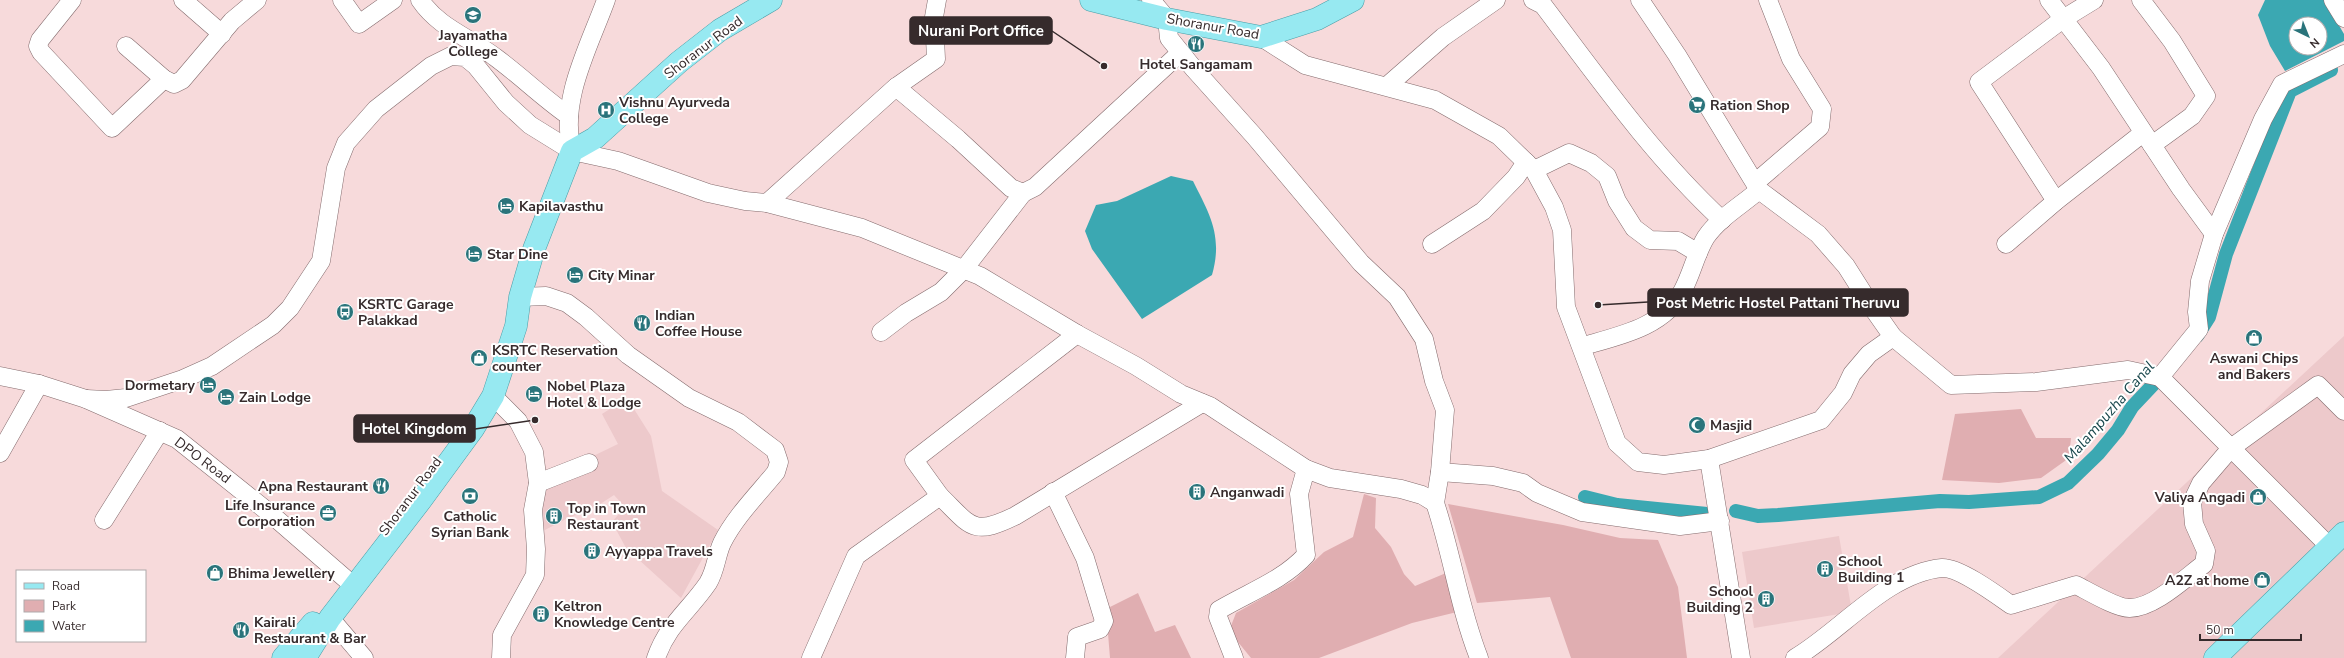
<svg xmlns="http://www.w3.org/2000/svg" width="2344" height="658" font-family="'Nunito Sans',sans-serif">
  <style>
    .built { fill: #edc9cb }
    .green { fill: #e0aeb1 }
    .water { fill: #3ba8b2; fill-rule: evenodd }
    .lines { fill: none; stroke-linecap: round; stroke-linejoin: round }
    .canal { stroke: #3ba8b2; stroke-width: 14 }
    .minor-casing { stroke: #846b6d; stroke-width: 19 }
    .major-casing { stroke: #489da6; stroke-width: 23 }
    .minor { stroke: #fff; stroke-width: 18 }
    .major { stroke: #97e9f1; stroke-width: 22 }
    .labels { text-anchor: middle; stroke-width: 4; stroke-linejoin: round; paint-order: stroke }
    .street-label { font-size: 14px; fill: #362b2c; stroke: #fff }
    .poi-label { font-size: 14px; font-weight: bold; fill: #362b2c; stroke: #fff; text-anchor: start }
    .water-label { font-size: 15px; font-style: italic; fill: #17464b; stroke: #fff }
    .leader { fill: none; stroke: #362b2c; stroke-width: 1.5 }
    .callout-dot { fill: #362b2c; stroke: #fff; stroke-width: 1.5 }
    .callout { fill: #362b2c; stroke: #362b2c; stroke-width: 1.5 }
    .callout-label { font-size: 15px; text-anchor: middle; font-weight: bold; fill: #fff }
  </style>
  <rect width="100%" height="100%" fill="#f7dadb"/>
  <g class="built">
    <path d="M 2344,336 L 2344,658 L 1998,658 Z"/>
    <path d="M 627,398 L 651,436 L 662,491 L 718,530 L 681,598 L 626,548 L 612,522 L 625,507 L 614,495 L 591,510 L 568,518 L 543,531 L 542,477 L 589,458 L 618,444 L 602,414 Z"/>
    <path d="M 1839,536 L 1852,612 L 1754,628 L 1742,552 Z"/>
  </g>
  <g class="green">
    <path d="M 2021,409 L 2036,438 L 2071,438 L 2069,458 L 2041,478 L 1999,483 L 1942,480 L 1955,414 Z"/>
    <path d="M 1364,494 L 1376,498 L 1375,528 L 1391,547 L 1404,574 L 1415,586 L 1446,573 L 1457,612 L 1412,623 L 1319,658 L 1251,658 L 1229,631 L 1236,613 L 1294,580 L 1324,552 L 1353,537 Z"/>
    <path d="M 1448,504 L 1563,525 L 1620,538 L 1658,540 L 1678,587 L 1687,658 L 1571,658 L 1550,597 L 1477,603 Z"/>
    <path d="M 1138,593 L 1155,632 L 1175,625 L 1191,658 L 1110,658 L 1106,609 Z"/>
  </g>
  <g class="water">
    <path d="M 2265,0 L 2324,0 L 2344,34 L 2344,41 L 2285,71 L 2270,46 L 2258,15 ZM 2296,24 L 2320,24 L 2320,48 L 2296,48 Z"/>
    <path d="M 1171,176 L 1193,181 C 1210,215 1223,236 1212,275 L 1142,319 L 1092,249 L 1085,231 L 1096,205 L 1117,201 Z"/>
  </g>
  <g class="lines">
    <g class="canal">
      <path d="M 2197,336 L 2209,317 L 2226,254 L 2290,91 L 2331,70"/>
      <path d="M 1585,497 L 1617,505 L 1707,514"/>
      <path d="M 1736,511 L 1758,516 L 1778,515 L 1940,501 L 1969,502 L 2039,497 L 2068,483 L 2098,454 L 2118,430 L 2132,407 L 2166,371"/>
    </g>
    <g class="minor-casing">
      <g id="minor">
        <path d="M 72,0 L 40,40 L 38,46 L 41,52 L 112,128 L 164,79"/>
        <path d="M 183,0 L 222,34"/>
        <path d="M 342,0 L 359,24 L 393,0"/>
        <path d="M 420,0 C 439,28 469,37 495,57 C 521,76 543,98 569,116"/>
        <path d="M 1533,0 L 1543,5 C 1599,79 1653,156 1722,220"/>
        <path d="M 2049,0 L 2101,68 L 2181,189 L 2214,234"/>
        <path d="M 2141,0 L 2172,41 L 2206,96 L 2192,116 L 2152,145"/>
        <path d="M 2333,0 L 2344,18"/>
        <path d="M 1261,37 L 1305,65 L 1435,100 L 1499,136 L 1534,170 L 1554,207 L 1562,230 L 1566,307 L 1617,443 L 1638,462 L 1664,465 L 1709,459 L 1821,420 L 1843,393 L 1852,374 L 1869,354 L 1893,337 L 1872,307 L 1846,266 L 1818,234 L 1759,190 L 1677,55 L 1640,0"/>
        <path d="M 126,46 L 164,79 L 174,84 L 182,80 L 232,21 L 257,0"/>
        <path d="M 1387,86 L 1443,37 L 1496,0"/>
        <path d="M 896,87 L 936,59 L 934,17 L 937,0"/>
        <path d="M 572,151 C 559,100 589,47 606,0"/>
        <path d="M 1534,170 L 1569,153 L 1591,163 L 1607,176 L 1617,201 L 1634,228 L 1650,240 L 1678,241 L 1698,253"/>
        <path d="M 1756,182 L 1820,127 L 1822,109 L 1791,59 L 1768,0"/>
        <path d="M 2056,201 L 1979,82 L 2063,19 L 2094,0"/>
        <path d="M 767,203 L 896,87 L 958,139 L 1011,188 L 1023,193 L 1035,187 L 1180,53"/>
        <path d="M 1432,244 L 1483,211 L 1516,177 L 1526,162"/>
        <path d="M 2006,244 L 2056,201 L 2143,133"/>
        <path d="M 520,297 L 546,296 L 567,303 L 586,317 L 628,355 L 689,398 L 738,422 L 775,450 L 779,462 L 776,472 C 758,494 735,517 722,543 C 716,556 716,570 708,583 C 689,611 668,624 656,658"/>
        <path d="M 881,332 L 906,313 L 941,292 L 964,269 L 1023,193"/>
        <path d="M 1893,337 L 1951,385 L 2036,382 L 2128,370 L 2160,377"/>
        <path d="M 1583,346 C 1618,336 1665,327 1683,290 C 1692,273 1696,253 1706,237 C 1719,218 1742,205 1759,190"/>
        <path d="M 0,376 L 39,384 L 86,399 L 177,439 L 272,515 L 355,587"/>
        <path d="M 493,396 L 518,421 L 534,452 L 538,483 L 533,510 L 536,549 L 535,575 L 502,635 L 501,658"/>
        <path d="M 86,399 L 106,400 L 126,398 L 183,379 L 212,366 L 273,325 L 290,308 L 321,261 L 336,168 L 346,143 L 376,109 L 431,66 L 451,56 L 465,57 L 476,66 L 506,103 L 530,125 L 572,151 L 618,161 L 708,193 L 745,201 L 767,203 L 862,228 L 980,276 L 1077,334 L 1136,366 L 1181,394 L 1210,406 L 1306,469 L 1330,478 L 1401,489 L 1422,495 L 1435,503 L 1440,472 L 1445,410 L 1434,381 L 1424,339 L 1397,297 L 1361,263 L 1255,137 L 1194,69 L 1169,38 L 1167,19 L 1151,0"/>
        <path d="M 0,453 L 39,384"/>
        <path d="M 1709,459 L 1741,658"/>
        <path d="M 1440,472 L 1493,476 L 1523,483 L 1537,493 L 1582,512 L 1680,526 L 1720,521"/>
        <path d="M 538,483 L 589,463"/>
        <path d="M 1053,492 L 1085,558 L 1104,621 L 1100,629 L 1077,637 L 1075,658"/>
        <path d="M 940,496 C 971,526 972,537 1015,516 L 1202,403"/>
        <path d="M 1435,503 C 1452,554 1459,607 1479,658"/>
        <path d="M 104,520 L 160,431"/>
        <path d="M 2330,547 L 2160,377 L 2199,329 L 2197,312 L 2200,281 L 2214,234 L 2263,119 L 2282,84 L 2344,54"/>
        <path d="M 330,618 L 364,658"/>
        <path d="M 811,658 L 856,556 L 940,496 L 914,460 L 1077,334"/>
        <path d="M 1234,658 L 1218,617 L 1219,610 C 1249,592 1282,581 1306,555 L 1299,494 L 1306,469"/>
        <path d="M 1795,658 C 1841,631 1887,573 1942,568 C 1959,567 1997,595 2011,605 L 2076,585 C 2088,591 2118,609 2130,608 C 2154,608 2185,578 2204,564 L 2206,551 L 2194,524 L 2192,502 L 2201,483 L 2231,448 L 2318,385 L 2344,411"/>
      </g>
    </g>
    <g class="major-casing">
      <g id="major">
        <path d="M 1091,0 L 1167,19 L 1261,37 L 1317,19 L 1353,0"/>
        <path d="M 283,658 L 313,623"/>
        <path d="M 305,658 L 330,618 L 421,500 L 473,429 L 493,396 L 516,326 L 520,297 L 534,249 L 572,151 L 595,138 L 679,62 L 720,30 L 771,0"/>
        <path d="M 2215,658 L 2344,533"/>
      </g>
    </g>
    <use href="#minor" class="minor"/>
    <use href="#major" class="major"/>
  </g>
  <defs>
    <g id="university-disc" transform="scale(0.9)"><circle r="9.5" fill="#2a747b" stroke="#fff"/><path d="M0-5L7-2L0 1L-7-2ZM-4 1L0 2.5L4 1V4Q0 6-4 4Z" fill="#fff"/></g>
    <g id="restaurant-disc" transform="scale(0.9)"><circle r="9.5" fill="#2a747b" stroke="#fff"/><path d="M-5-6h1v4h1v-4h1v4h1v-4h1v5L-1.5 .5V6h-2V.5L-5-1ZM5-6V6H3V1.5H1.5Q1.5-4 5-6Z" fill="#fff"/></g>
    <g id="supermarket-disc" transform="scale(0.9)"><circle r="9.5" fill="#2a747b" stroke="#fff"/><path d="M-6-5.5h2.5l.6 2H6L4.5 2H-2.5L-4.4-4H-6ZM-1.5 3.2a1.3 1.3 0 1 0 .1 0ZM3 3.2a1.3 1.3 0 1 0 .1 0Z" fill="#fff"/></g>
    <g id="hospital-disc" transform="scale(0.9)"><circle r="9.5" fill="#2a747b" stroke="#fff"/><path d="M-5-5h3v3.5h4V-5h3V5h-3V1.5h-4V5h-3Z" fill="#fff"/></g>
    <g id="hotel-disc" transform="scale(0.9)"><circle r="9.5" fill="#2a747b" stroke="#fff"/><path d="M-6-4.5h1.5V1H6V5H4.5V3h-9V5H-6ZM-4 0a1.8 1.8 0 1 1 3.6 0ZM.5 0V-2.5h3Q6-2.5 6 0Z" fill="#fff"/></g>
    <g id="bus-disc" transform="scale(0.9)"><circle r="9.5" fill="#2a747b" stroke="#fff"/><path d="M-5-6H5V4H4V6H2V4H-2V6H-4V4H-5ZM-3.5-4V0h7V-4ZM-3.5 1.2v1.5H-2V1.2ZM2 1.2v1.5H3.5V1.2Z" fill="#fff"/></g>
    <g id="shop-disc" transform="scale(0.9)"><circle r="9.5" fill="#2a747b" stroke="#fff"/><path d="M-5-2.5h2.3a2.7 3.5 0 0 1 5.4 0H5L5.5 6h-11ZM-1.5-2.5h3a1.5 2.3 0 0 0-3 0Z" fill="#fff"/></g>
    <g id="mosque-disc" transform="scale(0.9)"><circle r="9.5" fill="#2a747b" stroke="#fff"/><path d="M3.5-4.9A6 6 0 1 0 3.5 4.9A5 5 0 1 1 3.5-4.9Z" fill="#fff"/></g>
    <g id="building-disc" transform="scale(0.9)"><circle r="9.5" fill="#2a747b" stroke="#fff"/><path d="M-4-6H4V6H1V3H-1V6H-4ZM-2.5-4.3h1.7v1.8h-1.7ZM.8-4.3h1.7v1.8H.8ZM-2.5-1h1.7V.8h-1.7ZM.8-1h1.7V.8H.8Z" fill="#fff"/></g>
    <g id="bank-disc" transform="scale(0.9)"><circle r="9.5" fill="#2a747b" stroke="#fff"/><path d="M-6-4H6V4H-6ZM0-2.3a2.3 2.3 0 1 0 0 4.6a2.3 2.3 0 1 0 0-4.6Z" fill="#fff"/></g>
    <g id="office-disc" transform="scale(0.9)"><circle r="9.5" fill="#2a747b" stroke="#fff"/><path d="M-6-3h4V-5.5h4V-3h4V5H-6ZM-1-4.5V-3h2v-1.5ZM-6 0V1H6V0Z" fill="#fff"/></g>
  </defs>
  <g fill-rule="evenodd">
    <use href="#university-disc" x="473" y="15"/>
    <use href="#restaurant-disc" x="1196" y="44"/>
    <use href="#supermarket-disc" x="1697" y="105"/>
    <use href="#hospital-disc" x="606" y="110"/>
    <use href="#hotel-disc" x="506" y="206"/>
    <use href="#hotel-disc" x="474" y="254"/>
    <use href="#hotel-disc" x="575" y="275"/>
    <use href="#bus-disc" x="345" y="312"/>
    <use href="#restaurant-disc" x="642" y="323"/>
    <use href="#shop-disc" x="2254" y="338"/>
    <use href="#shop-disc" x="479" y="358"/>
    <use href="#hotel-disc" x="208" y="385"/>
    <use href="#hotel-disc" x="534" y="394"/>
    <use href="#hotel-disc" x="226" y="397"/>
    <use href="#mosque-disc" x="1697" y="425"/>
    <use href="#restaurant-disc" x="381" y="486"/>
    <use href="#building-disc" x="1197" y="492"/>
    <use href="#bank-disc" x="470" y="496"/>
    <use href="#shop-disc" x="2258" y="497"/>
    <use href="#office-disc" x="328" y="513"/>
    <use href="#building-disc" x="554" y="516"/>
    <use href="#building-disc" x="592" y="551"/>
    <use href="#building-disc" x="1825" y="569"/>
    <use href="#shop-disc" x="215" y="573"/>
    <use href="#shop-disc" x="2262" y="580"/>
    <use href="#building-disc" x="1766" y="599"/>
    <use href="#building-disc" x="541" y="614"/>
    <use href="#restaurant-disc" x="241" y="630"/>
  </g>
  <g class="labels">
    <g class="street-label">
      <text transform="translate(1213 26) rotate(10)" y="5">Shoranur Road</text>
      <text transform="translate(703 47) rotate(-37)" y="5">Shoranur Road</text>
      <text transform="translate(203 460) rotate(37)" y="5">DPO Road</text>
      <text transform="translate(410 496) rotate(-53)" y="5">Shoranur Road</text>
    </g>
    <g class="poi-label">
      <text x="473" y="40" text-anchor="middle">Jayamatha<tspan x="473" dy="16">College</tspan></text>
      <text x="1196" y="69" text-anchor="middle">Hotel Sangamam</text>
      <text x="619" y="107">Vishnu Ayurveda<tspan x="619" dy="16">College</tspan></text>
      <text x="1710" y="110">Ration Shop</text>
      <text x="519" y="211">Kapilavasthu</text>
      <text x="487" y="259">Star Dine</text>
      <text x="588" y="280">City Minar</text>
      <text x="358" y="309">KSRTC Garage<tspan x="358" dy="16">Palakkad</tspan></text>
      <text x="655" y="320">Indian<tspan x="655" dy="16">Coffee House</tspan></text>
      <text x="492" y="355">KSRTC Reservation<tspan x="492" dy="16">counter</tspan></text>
      <text x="2254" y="363" text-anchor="middle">Aswani Chips<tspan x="2254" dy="16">and Bakers</tspan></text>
      <text x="195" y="390" text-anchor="end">Dormetary</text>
      <text x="547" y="391">Nobel Plaza<tspan x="547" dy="16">Hotel &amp; Lodge</tspan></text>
      <text x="239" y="402">Zain Lodge</text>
      <text x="1710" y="430">Masjid</text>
      <text x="368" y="491" text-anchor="end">Apna Restaurant</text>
      <text x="1210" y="497">Anganwadi</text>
      <text x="2245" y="502" text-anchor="end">Valiya Angadi</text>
      <text x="315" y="510" text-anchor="end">Life Insurance<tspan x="315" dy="16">Corporation</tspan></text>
      <text x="567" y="513">Top in Town<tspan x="567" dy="16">Restaurant</tspan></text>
      <text x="470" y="521" text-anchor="middle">Catholic<tspan x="470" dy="16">Syrian Bank</tspan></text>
      <text x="605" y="556">Ayyappa Travels</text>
      <text x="1838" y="566">School<tspan x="1838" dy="16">Building 1</tspan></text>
      <text x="228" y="578">Bhima Jewellery</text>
      <text x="2249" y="585" text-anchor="end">A2Z at home</text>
      <text x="1753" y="596" text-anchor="end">School<tspan x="1753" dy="16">Building 2</tspan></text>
      <text x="554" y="611">Keltron<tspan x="554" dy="16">Knowledge Centre</tspan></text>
      <text x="254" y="627">Kairali<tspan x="254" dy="16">Restaurant &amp; Bar</tspan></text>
    </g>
    <g class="water-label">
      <text transform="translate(2109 412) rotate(-49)" y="5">Malampuzha Canal</text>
    </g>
  </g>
  <path class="leader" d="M1104 66L1052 31M1598 305L1648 302M535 420L475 429"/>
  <g class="callout-dot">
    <circle cx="1104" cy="66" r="4"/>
    <circle cx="1598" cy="305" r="4"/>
    <circle cx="535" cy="420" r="4"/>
  </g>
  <g class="callout">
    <rect x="910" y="17" width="142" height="27" rx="4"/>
    <rect x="1648" y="289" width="260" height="27" rx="4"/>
    <rect x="354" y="415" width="121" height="27" rx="4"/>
  </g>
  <g class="callout-label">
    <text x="981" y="36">Nurani Port Office</text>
    <text x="1778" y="308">Post Metric Hostel Pattani Theruvu</text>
    <text x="414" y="434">Hotel Kingdom</text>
  </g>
  <rect x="16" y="570" width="130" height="72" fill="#ffffff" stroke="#afaaab"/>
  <rect x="24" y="583" width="20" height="6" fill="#97e9f1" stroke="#afaaab"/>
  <text x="52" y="590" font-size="12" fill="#362b2c">Road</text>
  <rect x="24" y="600" width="20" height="12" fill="#e0aeb1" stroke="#afaaab"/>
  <text x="52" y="610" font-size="12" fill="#362b2c">Park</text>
  <rect x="24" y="620" width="20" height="12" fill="#3ba8b2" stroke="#afaaab"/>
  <text x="52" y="630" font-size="12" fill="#362b2c">Water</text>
  <g transform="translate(2308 36) rotate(137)"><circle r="19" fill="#ffffff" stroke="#afaaab"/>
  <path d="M0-3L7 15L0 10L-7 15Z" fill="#2a747b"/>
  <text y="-6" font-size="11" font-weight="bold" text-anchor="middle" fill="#362b2c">N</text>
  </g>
  <path d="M2200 634v6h101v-6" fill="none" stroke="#362b2c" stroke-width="2"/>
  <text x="2206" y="634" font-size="12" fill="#362b2c" stroke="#ffffff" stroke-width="3" paint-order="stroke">50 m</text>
</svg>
